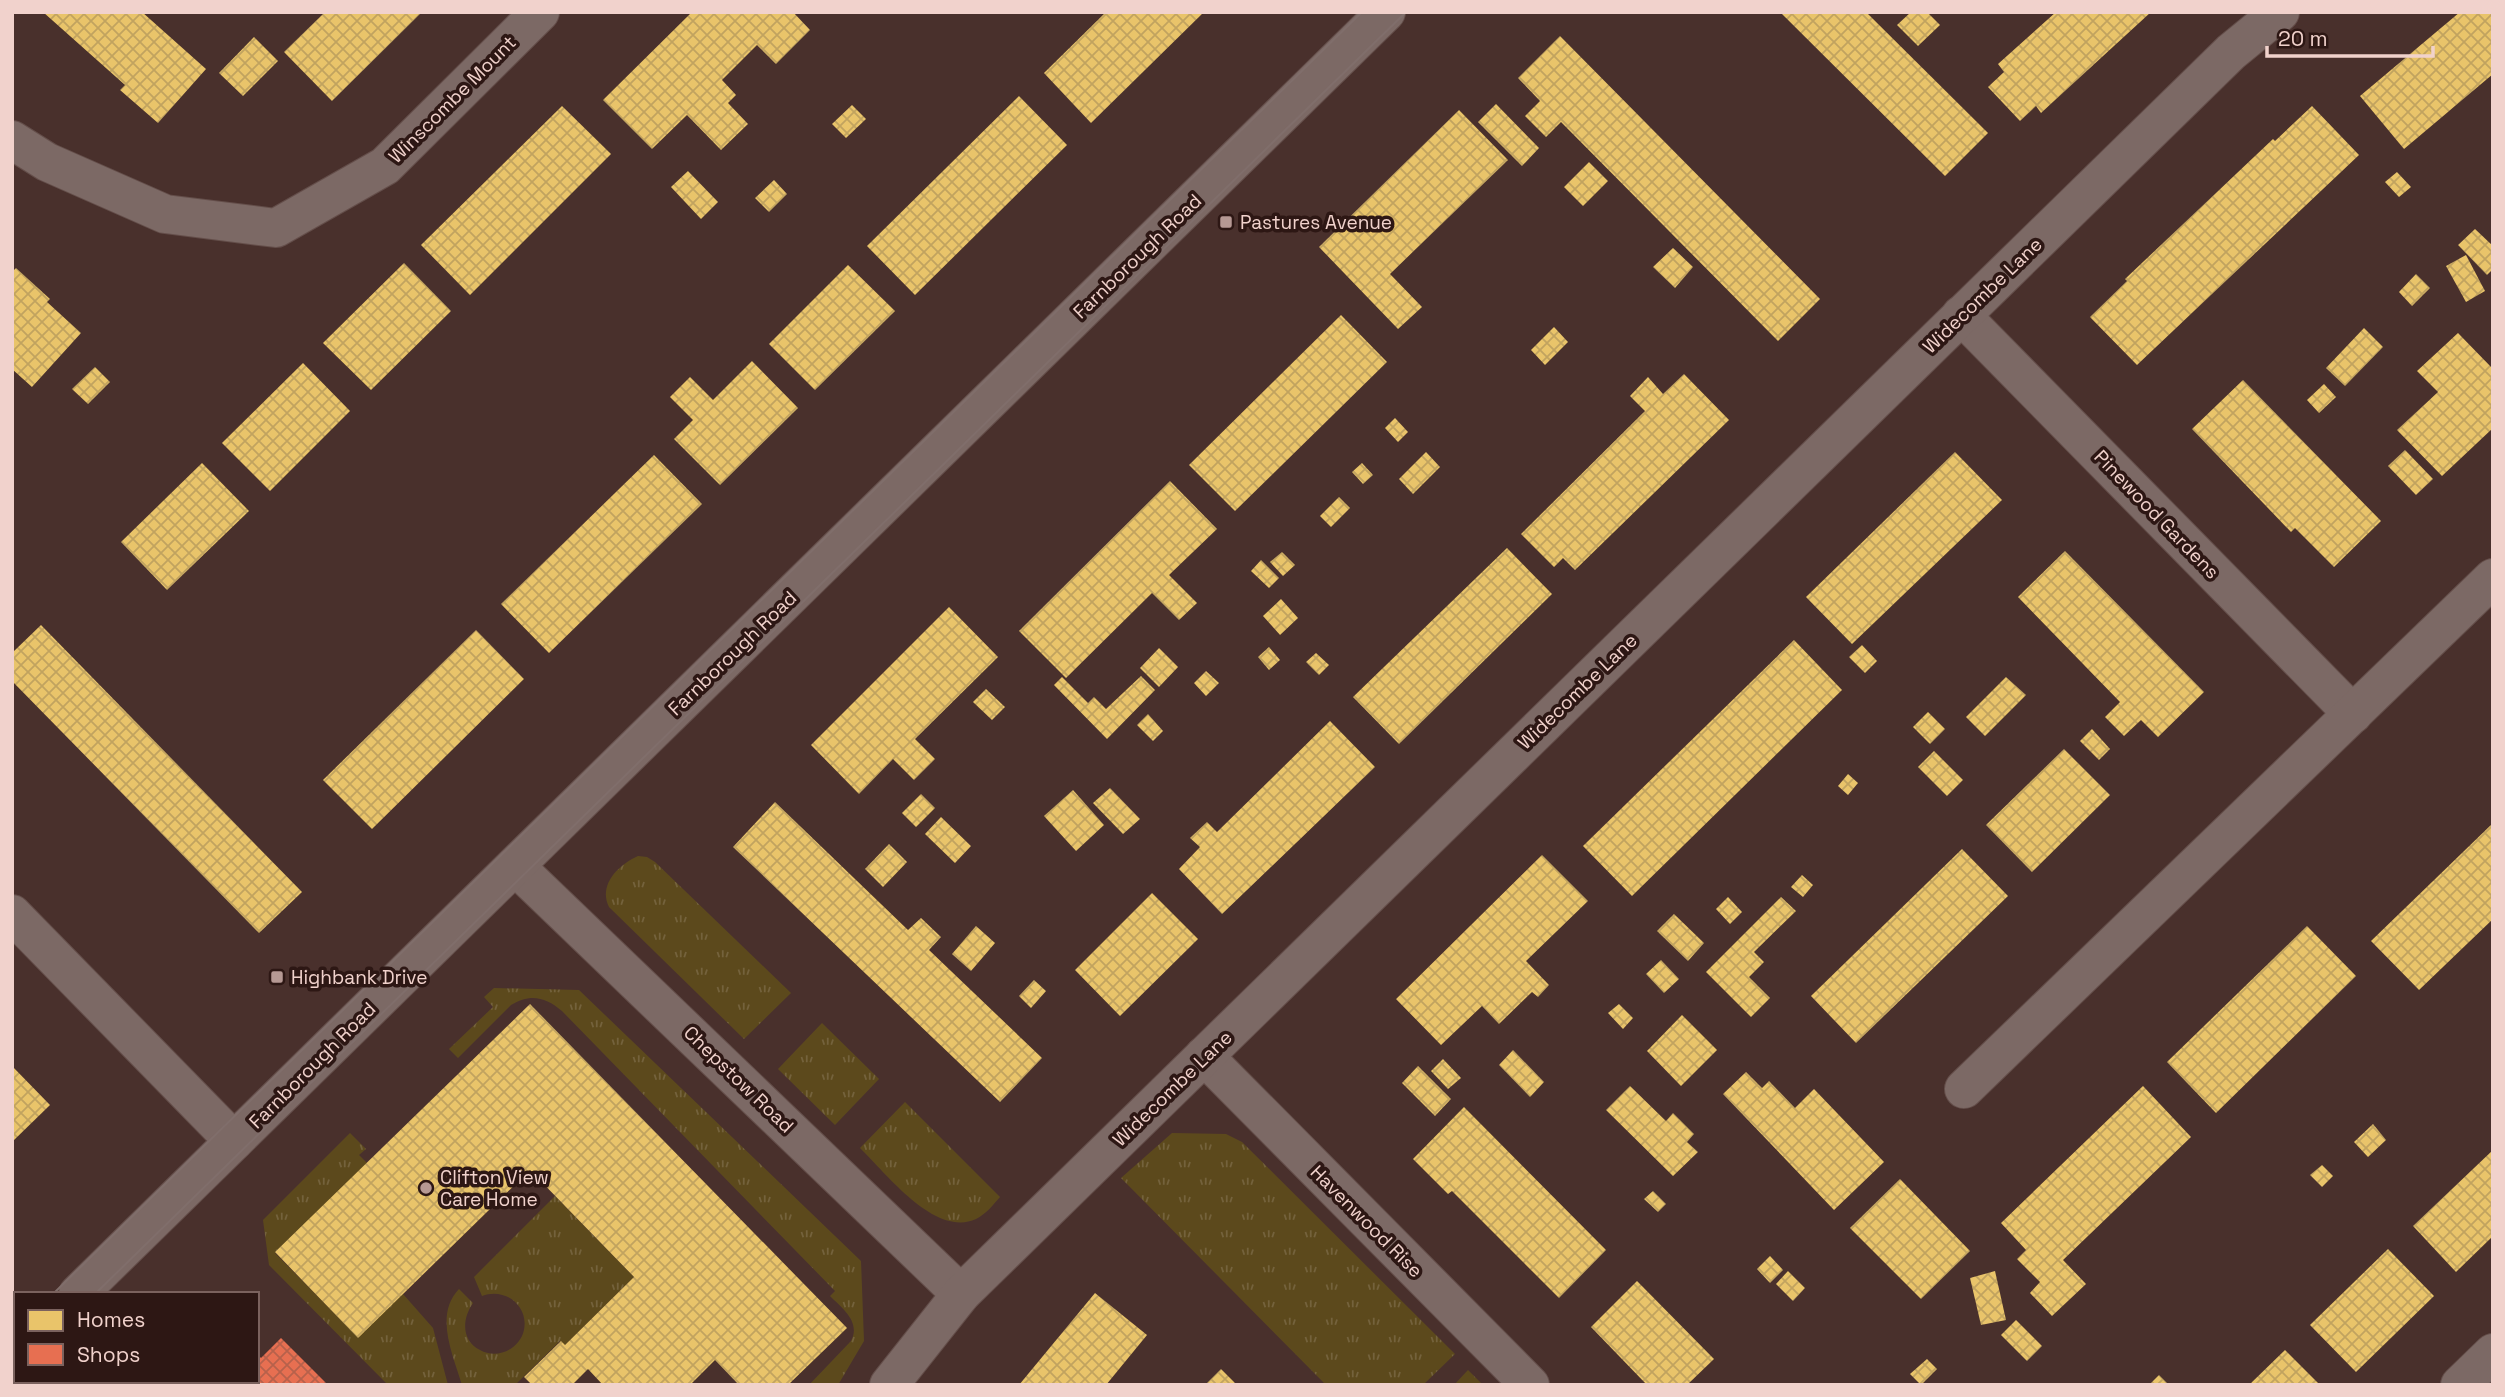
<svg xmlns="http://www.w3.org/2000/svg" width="2505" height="1397" font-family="'Space Grotesk',sans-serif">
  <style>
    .grass { fill: url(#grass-tufts) }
    .homes { fill: url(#homes-cross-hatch) }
    .shops { fill: url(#shops-cross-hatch) }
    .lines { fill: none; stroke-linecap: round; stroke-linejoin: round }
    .minor-casing { stroke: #644e4a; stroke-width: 40 }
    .tertiary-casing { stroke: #644e4a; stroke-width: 40 }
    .minor { stroke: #7c6965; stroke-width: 38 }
    .tertiary { stroke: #7c6965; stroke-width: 38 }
    .tram { stroke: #806e6b; stroke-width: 2 }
    .poi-dot { fill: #b69994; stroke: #2d1714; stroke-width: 2.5 }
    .labels { text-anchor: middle; stroke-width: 7; stroke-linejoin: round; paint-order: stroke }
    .street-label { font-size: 19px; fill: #f1d2cc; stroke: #2d1714 }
    .poi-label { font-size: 19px; fill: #f1d2cc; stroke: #2d1714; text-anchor: start }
  </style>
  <defs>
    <pattern id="grass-tufts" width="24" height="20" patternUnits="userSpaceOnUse" patternTransform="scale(1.75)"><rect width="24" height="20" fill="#5c491c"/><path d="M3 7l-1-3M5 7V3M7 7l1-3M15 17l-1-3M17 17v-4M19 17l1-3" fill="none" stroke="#74623c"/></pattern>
    <pattern id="homes-cross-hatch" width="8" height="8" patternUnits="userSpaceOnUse" patternTransform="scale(1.75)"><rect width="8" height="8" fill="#e9c46a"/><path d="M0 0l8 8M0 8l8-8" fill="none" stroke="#c1a35f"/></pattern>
    <pattern id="shops-cross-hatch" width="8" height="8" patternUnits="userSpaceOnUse" patternTransform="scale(1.75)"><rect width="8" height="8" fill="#e76f51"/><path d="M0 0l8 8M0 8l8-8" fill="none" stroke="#b7614b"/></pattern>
  </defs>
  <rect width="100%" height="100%" fill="#49302c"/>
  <g class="grass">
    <path d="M 638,856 L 647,857 L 655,862 L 791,993 L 744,1039 L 609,907 C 598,885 618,865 638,856 Z"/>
    <path d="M 494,988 L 579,990 L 861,1261 L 864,1341 L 838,1385 L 809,1385 L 851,1341 C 861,1322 843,1309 830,1296 L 835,1291 L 562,1011 C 546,997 530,993 511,1005 L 458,1058 L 449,1049 L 493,1007 L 484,997 Z"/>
    <path d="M 822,1023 L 879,1079 L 835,1125 L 778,1069 Z"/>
    <path d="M 905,1102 L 1000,1197 C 993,1205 986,1214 976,1219 C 935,1238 886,1173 860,1148 Z"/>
    <path d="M 350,1133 L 366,1149 L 359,1155 L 367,1163 L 275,1253 L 358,1337 L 403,1294 L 433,1328 L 448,1385 L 388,1385 L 269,1265 L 263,1220 Z"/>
    <path d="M 1172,1133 L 1226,1134 L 1242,1142 L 1455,1354 L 1423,1385 L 1326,1385 L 1121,1178 Z"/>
    <path d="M 555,1196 L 634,1277 L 565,1345 L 560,1341 L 515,1385 L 462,1385 C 453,1355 434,1315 459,1289 L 473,1303 C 462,1319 461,1340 480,1350 C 497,1360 520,1349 524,1330 C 529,1305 504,1287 482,1296 L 474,1277 Z"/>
    <path d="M 1468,1370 L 1483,1385 L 1454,1385 Z"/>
  </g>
  <g class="homes">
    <path d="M 43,12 L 142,12 L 206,69 L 158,123 L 120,90 L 125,85 Z"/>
    <path d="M 325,12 L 422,12 L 332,101 L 284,52 Z"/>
    <path d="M 692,12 L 793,12 L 810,30 L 776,64 L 757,45 L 722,80 L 736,95 L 728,103 L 748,124 L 721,150 L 687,115 L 652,149 L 603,100 Z"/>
    <path d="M 1106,12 L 1204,12 L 1091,123 L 1044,73 Z"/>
    <path d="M 1780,12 L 1866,12 L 1988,133 L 1945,176 Z"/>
    <path d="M 1911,12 L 1927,12 L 1940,25 L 1918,46 L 1897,25 Z"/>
    <path d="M 2056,12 L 2151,12 L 2041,113 L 2036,106 L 2020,121 L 1988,87 L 2004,72 L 1998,64 Z"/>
    <path d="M 2460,12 L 2493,12 L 2493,74 L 2404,149 L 2360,96 Z"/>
    <path d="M 1560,36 L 1820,299 L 1778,341 L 1561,122 L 1546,137 L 1525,116 L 1540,101 L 1518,78 Z"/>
    <path d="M 254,37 L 278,61 L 243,96 L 219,73 Z"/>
    <path d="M 1019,96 L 1067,145 L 915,295 L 867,246 Z"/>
    <path d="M 1496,104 L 1539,148 L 1522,166 L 1478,122 Z"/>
    <path d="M 852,105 L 866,119 L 846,138 L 832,124 Z"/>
    <path d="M 562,106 L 611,154 L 470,295 L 421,245 Z"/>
    <path d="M 2312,106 L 2359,155 L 2137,365 L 2090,317 L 2127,281 L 2125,279 L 2273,139 L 2275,141 Z"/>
    <path d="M 1459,110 L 1508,160 L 1390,274 L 1422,307 L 1398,329 L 1319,247 Z"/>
    <path d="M 1589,162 L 1608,181 L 1583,206 L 1564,187 Z"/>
    <path d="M 688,171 L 718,202 L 701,219 L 671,187 Z"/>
    <path d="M 2397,172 L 2411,187 L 2399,197 L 2385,182 Z"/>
    <path d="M 774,180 L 787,194 L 769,212 L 755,198 Z"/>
    <path d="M 2475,229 L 2493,246 L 2493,269 L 2487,275 L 2458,245 Z"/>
    <path d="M 1673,248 L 1693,267 L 1675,288 L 1653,267 Z"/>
    <path d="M 2466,255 L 2485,291 L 2466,302 L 2446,266 Z"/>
    <path d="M 404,263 L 451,311 L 371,390 L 323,343 Z"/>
    <path d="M 848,265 L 895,311 L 815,390 L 769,344 Z"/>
    <path d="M 16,268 L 50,299 L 47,302 L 81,333 L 32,387 L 12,369 L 12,272 Z"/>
    <path d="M 2416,274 L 2430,288 L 2412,306 L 2399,292 Z"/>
    <path d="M 1341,315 L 1387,362 L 1235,511 L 1189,465 Z"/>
    <path d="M 1554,327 L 1568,342 L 1545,365 L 1531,350 Z"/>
    <path d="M 2364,328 L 2383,347 L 2345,386 L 2326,368 Z"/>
    <path d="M 2458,333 L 2493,369 L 2493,428 L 2442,476 L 2397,430 L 2438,392 L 2417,371 Z"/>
    <path d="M 752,361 L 798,408 L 720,485 L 674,439 L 693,420 L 670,397 L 690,377 L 713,400 Z"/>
    <path d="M 303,363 L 350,411 L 270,491 L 222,443 Z"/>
    <path d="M 95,367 L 110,382 L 88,404 L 72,389 Z"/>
    <path d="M 1684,374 L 1729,420 L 1575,570 L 1563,558 L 1554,567 L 1521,534 L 1645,411 L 1630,396 L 1648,377 L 1663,394 Z"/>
    <path d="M 2243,380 L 2381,521 L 2334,567 L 2295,528 L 2291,532 L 2192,429 Z"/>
    <path d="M 2324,384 L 2336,397 L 2319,413 L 2307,400 Z"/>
    <path d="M 1395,418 L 1408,432 L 1398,442 L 1385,428 Z"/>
    <path d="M 2405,450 L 2433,479 L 2416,495 L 2388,466 Z"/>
    <path d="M 1426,452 L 1440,467 L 1413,494 L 1399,479 Z"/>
    <path d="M 1955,452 L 2002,500 L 1852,644 L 1806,597 Z"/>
    <path d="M 654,455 L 702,504 L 549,653 L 501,604 Z"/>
    <path d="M 202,463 L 249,511 L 167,590 L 121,542 Z"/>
    <path d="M 1362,463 L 1373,475 L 1363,484 L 1352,472 Z"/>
    <path d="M 1170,481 L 1217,529 L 1169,575 L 1197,603 L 1179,620 L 1152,593 L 1066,678 L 1019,631 Z"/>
    <path d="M 1339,497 L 1350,508 L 1331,527 L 1320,516 Z"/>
    <path d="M 1507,548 L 1552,594 L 1399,744 L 1353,697 Z"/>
    <path d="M 2065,551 L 2204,692 L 2158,737 L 2141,720 L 2124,736 L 2105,717 L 2120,702 L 2018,597 Z"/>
    <path d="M 1282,552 L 1295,565 L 1283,576 L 1270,562 Z"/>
    <path d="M 1261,560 L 1279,578 L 1269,588 L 1251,571 Z"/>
    <path d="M 1281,599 L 1298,618 L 1280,635 L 1263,616 Z"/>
    <path d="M 949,607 L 998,657 L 915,739 L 935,759 L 914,780 L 893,759 L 859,794 L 811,745 Z"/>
    <path d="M 41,625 L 302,892 L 259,933 L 12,681 L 12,653 Z"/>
    <path d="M 476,630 L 524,679 L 372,829 L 323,780 Z"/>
    <path d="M 1794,640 L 1842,690 L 1632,896 L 1583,846 Z"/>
    <path d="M 1862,645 L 1877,661 L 1865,673 L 1849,657 Z"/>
    <path d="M 1269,647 L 1280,660 L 1269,670 L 1258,657 Z"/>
    <path d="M 1159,648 L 1178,667 L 1159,687 L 1140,668 Z"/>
    <path d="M 1316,653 L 1329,665 L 1319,675 L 1306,662 Z"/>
    <path d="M 1206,671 L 1219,683 L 1206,696 L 1194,683 Z"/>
    <path d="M 1141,676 L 1155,690 L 1107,739 L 1054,685 L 1062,677 L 1088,703 L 1094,697 L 1106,709 Z"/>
    <path d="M 2006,677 L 2026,695 L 1985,736 L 1966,717 Z"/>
    <path d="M 986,689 L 1005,707 L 992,720 L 973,702 Z"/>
    <path d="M 1928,712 L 1945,729 L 1930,744 L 1913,727 Z"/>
    <path d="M 1148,714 L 1163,731 L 1153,741 L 1137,725 Z"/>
    <path d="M 1330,721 L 1375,767 L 1222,914 L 1179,869 L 1200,847 L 1190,838 L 1207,822 L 1217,832 Z"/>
    <path d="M 2092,729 L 2110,749 L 2099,760 L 2080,741 Z"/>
    <path d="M 2064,749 L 2110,795 L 2032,872 L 1986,825 Z"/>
    <path d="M 1934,751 L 1963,780 L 1947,796 L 1918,767 Z"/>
    <path d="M 1848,774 L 1858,783 L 1848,795 L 1838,786 Z"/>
    <path d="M 1110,788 L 1140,819 L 1123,834 L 1093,803 Z"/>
    <path d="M 1073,790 L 1104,825 L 1076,851 L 1044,816 Z"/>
    <path d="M 921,794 L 935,808 L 916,827 L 902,813 Z"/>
    <path d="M 775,802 L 908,930 L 921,918 L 941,937 L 929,950 L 1042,1058 L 1000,1102 L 733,847 Z"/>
    <path d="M 941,817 L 971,846 L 955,863 L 925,834 Z"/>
    <path d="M 2493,823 L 2493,919 L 2419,990 L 2371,941 Z"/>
    <path d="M 889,844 L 907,862 L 883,887 L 865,869 Z"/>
    <path d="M 1962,849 L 2008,896 L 1856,1043 L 1811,996 Z"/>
    <path d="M 1542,855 L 1588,901 L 1526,961 L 1549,985 L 1538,997 L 1532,992 L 1499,1024 L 1482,1006 L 1441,1045 L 1396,999 Z"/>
    <path d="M 1802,875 L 1813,885 L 1803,897 L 1791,887 Z"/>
    <path d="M 1152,893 L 1198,939 L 1120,1016 L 1075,970 Z"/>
    <path d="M 1728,897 L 1742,912 L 1730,924 L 1716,909 Z"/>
    <path d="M 1781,897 L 1796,911 L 1754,952 L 1764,962 L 1749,977 L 1770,998 L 1751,1017 L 1706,972 Z"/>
    <path d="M 1674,914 L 1704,943 L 1688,961 L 1657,931 Z"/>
    <path d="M 976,926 L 995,943 L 971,971 L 952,954 Z"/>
    <path d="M 2307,926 L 2356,976 L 2216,1113 L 2167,1062 Z"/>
    <path d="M 1661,960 L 1679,979 L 1664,993 L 1646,974 Z"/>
    <path d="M 1034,980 L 1046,991 L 1031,1008 L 1019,996 Z"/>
    <path d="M 530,1004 L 847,1328 L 788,1385 L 739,1385 L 715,1360 L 690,1385 L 603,1385 L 588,1369 L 572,1385 L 532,1385 L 524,1377 L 561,1341 L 565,1345 L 634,1277 L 530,1170 L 358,1338 L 275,1252 Z"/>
    <path d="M 1619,1004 L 1633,1018 L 1623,1029 L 1608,1013 Z"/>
    <path d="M 1682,1015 L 1717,1050 L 1681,1086 L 1647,1051 Z"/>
    <path d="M 1513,1050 L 1544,1082 L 1530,1097 L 1499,1065 Z"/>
    <path d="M 1443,1059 L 1461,1078 L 1448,1089 L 1431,1071 Z"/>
    <path d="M 12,1066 L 50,1105 L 12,1142 Z"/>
    <path d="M 1418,1066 L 1451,1099 L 1435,1116 L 1402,1083 Z"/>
    <path d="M 1746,1072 L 1762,1088 L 1769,1081 L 1795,1108 L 1814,1089 L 1884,1162 L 1834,1210 L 1723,1094 Z"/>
    <path d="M 1630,1086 L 1666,1121 L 1673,1113 L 1694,1134 L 1687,1142 L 1698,1152 L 1673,1176 L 1606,1110 Z"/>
    <path d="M 2143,1086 L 2191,1137 L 2063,1260 L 2086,1284 L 2052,1316 L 2030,1293 L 2040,1282 L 2017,1259 L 2026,1250 L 2001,1223 Z"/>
    <path d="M 1464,1107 L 1606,1250 L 1559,1298 L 1452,1191 L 1448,1194 L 1413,1159 Z"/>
    <path d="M 2373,1124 L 2386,1140 L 2368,1157 L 2354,1142 Z"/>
    <path d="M 2493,1150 L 2493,1236 L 2456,1272 L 2413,1226 Z"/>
    <path d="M 2322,1165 L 2333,1176 L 2322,1187 L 2310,1175 Z"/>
    <path d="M 1900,1179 L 1970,1251 L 1921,1299 L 1850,1228 Z"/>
    <path d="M 1653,1191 L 1666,1204 L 1658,1212 L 1644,1199 Z"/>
    <path d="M 2388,1249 L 2434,1296 L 2356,1372 L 2310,1325 Z"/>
    <path d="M 1770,1256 L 1783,1270 L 1770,1283 L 1757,1269 Z"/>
    <path d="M 1788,1271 L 1805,1288 L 1793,1301 L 1776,1284 Z"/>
    <path d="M 1995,1271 L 2006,1320 L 1981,1325 L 1970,1278 Z"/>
    <path d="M 1637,1281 L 1714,1359 L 1687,1385 L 1647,1385 L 1591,1327 Z"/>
    <path d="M 1095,1293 L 1147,1335 L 1106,1385 L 1019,1385 Z"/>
    <path d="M 2016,1320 L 2042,1346 L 2027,1361 L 2001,1335 Z"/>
    <path d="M 2285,1350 L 2320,1385 L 2249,1385 Z"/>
    <path d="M 1927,1359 L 1937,1369 L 1921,1385 L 1910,1374 Z"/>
    <path d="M 1221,1369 L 1237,1385 L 1205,1385 Z"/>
    <path d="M 2159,1375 L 2169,1385 L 2149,1385 Z"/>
  </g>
  <path class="shops" d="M 281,1338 L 328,1385 L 217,1385 L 221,1381 L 257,1381 L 257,1354 L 261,1358 Z"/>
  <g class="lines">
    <g class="minor-casing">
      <g id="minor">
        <path d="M 12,140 L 47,162 L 165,214 L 276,228 L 385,166 L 540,12"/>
        <path d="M 1961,315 L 2353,714"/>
        <path d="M 515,866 L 961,1294"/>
        <path d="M 12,914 L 234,1141"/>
        <path d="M 1204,1056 L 1530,1385"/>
        <path d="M 1964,1089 L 2493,578"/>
        <path d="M 889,1385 L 961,1294 L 2231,52 L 2280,12"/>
        <path d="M 2460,1385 L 2493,1353"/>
      </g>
    </g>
    <g class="tertiary-casing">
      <g id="tertiary">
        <path d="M 78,1294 L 1386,12"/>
        <path d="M 12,1358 L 16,1355"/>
      </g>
    </g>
    <use href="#minor" class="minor"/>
    <use href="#tertiary" class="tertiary"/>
    <g class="tram">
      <path d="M 53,1294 L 1362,12"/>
      <path d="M 95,1294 L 1406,12"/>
      <path d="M 12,1333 L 16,1330"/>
      <path d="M 12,1376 L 16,1372"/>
    </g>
  </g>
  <g class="poi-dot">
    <rect x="1219" y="215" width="14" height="14" rx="3.5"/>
    <rect x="270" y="970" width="14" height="14" rx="3.5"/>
    <circle cx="426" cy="1188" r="7"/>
  </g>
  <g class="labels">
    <g class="street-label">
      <text transform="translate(452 99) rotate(-45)" y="7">Winscombe Mount</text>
      <text transform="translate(1137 256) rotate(-44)" y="7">Farnborough Road</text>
      <text transform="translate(1982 295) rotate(-44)" y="7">Widecombe Lane</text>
      <text transform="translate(2157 514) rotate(46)" y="7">Pinewood Gardens</text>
      <text transform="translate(732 653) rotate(-44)" y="7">Farnborough Road</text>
      <text transform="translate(1577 691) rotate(-44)" y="7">Widecombe Lane</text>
      <text transform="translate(312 1065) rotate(-45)" y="7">Farnborough Road</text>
      <text transform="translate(739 1079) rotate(44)" y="7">Chepstow Road</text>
      <text transform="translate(1172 1088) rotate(-44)" y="7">Widecombe Lane</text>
      <text transform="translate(1367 1221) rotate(45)" y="7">Havenwood Rise</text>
    </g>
    <g class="poi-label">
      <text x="1240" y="229">Pastures Avenue</text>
      <text x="291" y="984">Highbank Drive</text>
      <text x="440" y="1184">Clifton View<tspan x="440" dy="22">Care Home</tspan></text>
    </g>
  </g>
  <rect width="2505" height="1397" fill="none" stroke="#f1d2cc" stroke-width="28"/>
  <rect x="14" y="1292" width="245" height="91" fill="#2d1714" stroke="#7b625e" stroke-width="2"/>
  <rect x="28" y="1310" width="35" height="21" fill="#e9c46a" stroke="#7b625e" stroke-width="2"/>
  <text x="77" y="1327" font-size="21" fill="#f1d2cc">Homes</text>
  <rect x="28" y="1344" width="35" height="21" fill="#e76f51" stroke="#7b625e" stroke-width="2"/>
  <text x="77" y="1362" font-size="21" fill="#f1d2cc">Shops</text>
  <path d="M2267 46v10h166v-10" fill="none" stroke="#f1d2cc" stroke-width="3.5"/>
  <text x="2278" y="46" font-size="21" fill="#f1d2cc" stroke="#2d1714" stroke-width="5" paint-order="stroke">20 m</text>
</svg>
